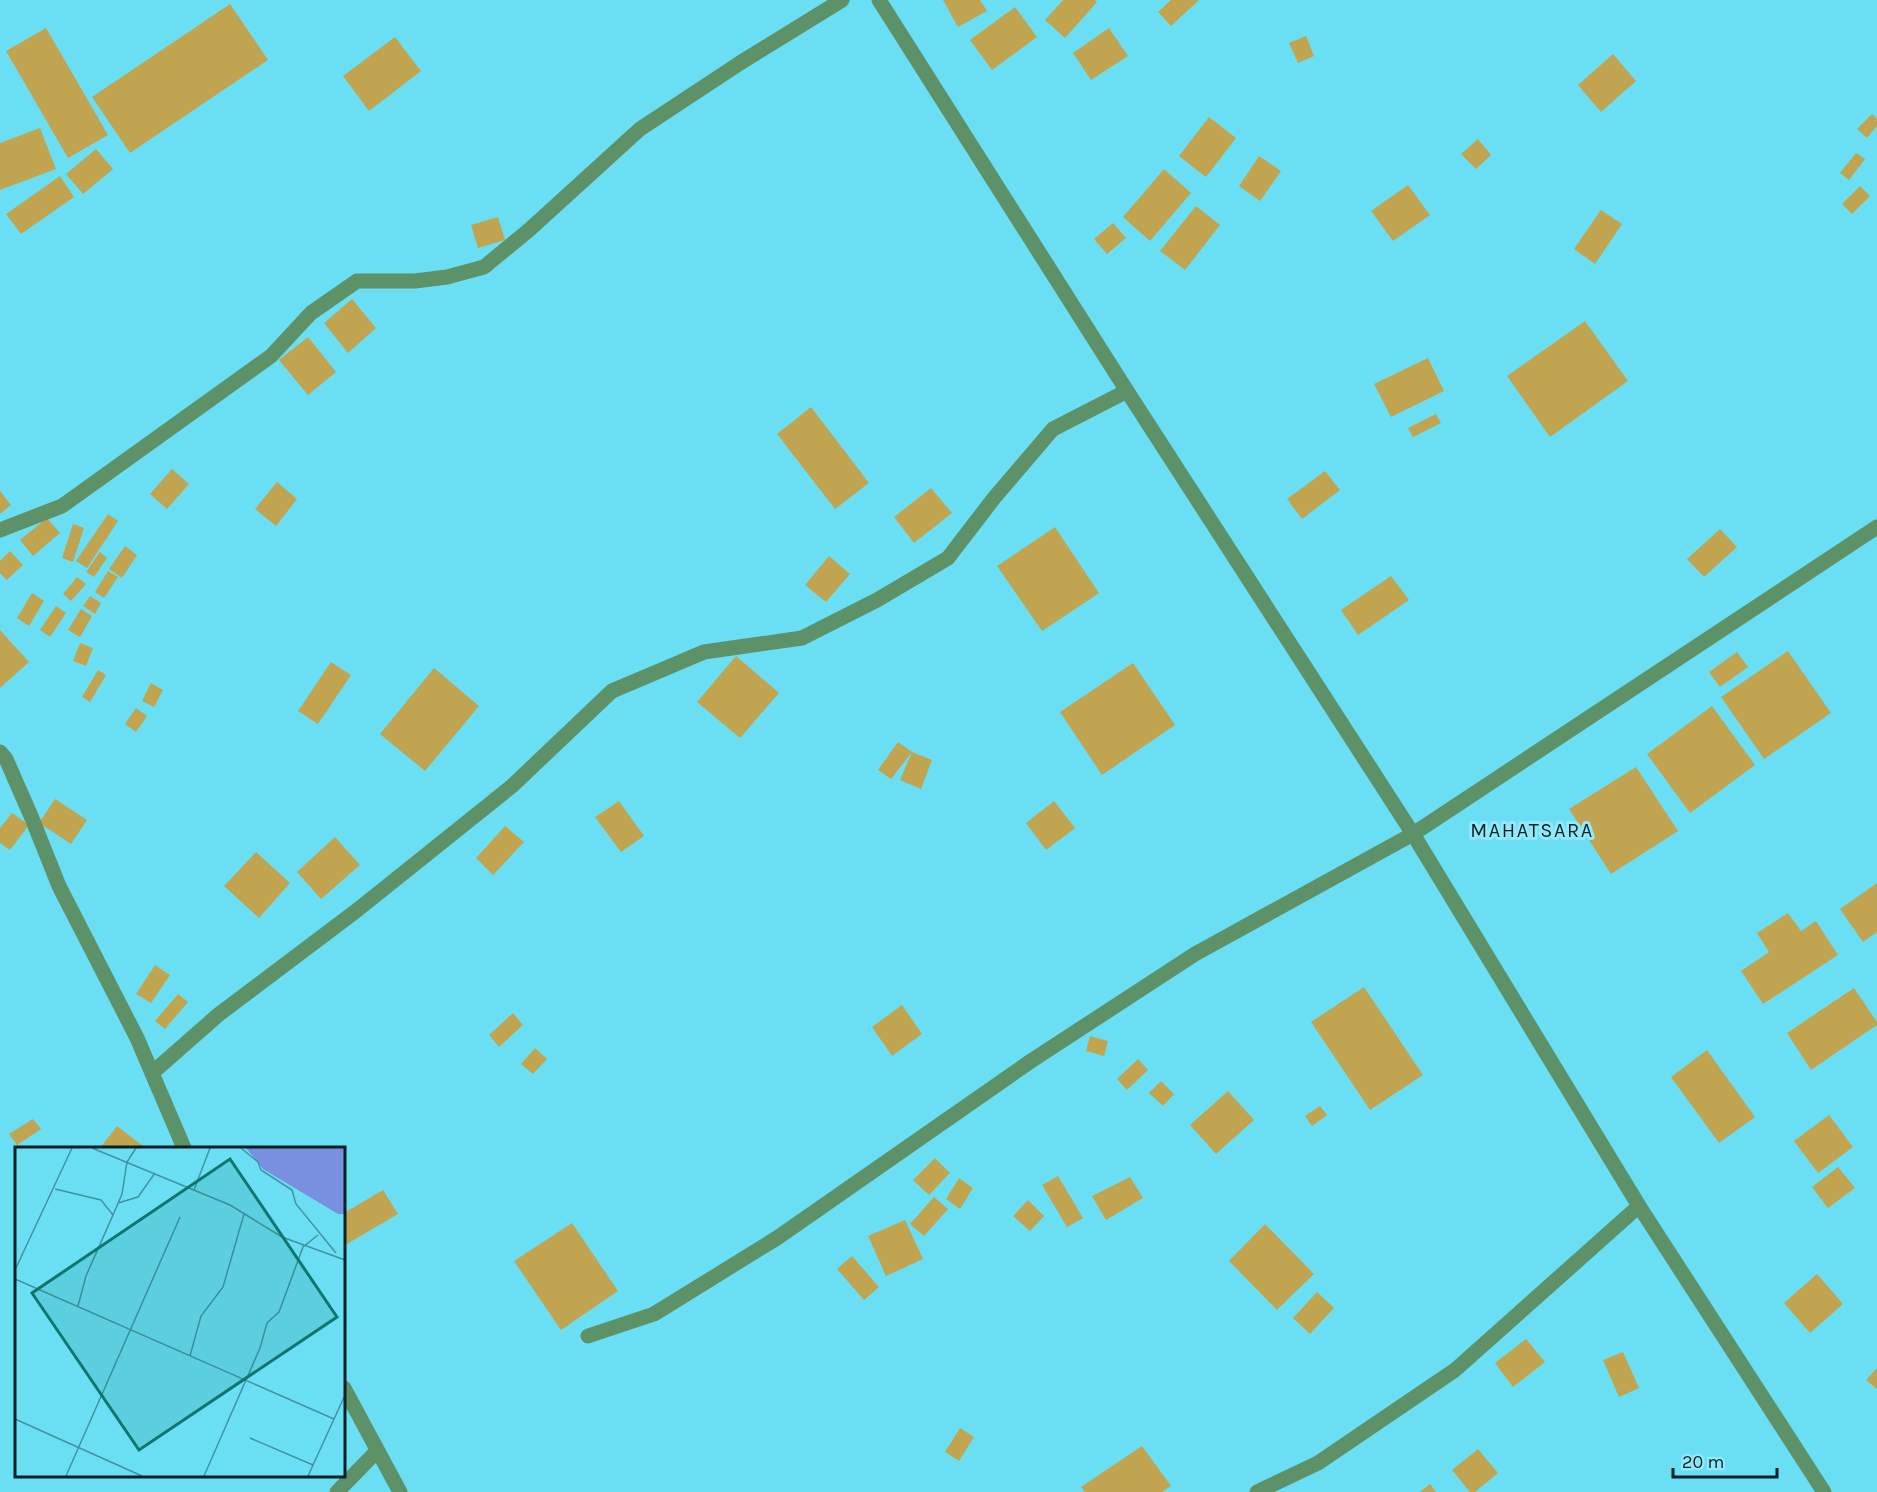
<svg xmlns="http://www.w3.org/2000/svg" width="1877" height="1492" font-family="Karla,sans-serif">
  <style>
    .building { fill: #c1a450 }
    .lines { fill: none; stroke-linecap: round; stroke-linejoin: round }
    .minor { stroke: #5d9269; stroke-width: 15 }
    .labels { text-anchor: middle; stroke-width: 6; stroke-linejoin: round; paint-order: stroke }
    .neighbourhood-label { font-size: 20px; letter-spacing: 1.5px; fill: #062024; stroke: #91e9f9 }
    .inset-road { fill: none; stroke: #4293a1; stroke-width: 1.5 }
    .view { fill: #0f766e; fill-opacity: 0.15; stroke: #0f766e; stroke-width: 3 }
    .inset-edge { fill: none; stroke: #062024; stroke-width: 3 }
  </style>
  <rect width="100%" height="100%" fill="#6adff4"/>
  <g class="building">
    <path d="M 943,0 L 980,0 L 987,11 L 958,27 Z"/>
    <path d="M 1063,0 L 1095,0 L 1097,2 L 1065,38 L 1045,20 Z"/>
    <path d="M 1171,0 L 1199,0 L 1171,26 L 1158,12 Z"/>
    <path d="M 230,4 L 268,60 L 130,153 L 92,97 Z"/>
    <path d="M 1015,7 L 1037,37 L 992,70 L 970,40 Z"/>
    <path d="M 46,28 L 108,135 L 68,158 L 6,51 Z"/>
    <path d="M 1109,28 L 1128,56 L 1091,80 L 1073,53 Z"/>
    <path d="M 1306,36 L 1314,56 L 1298,63 L 1289,43 Z"/>
    <path d="M 395,37 L 421,71 L 369,111 L 343,76 Z"/>
    <path d="M 1613,54 L 1636,81 L 1601,112 L 1578,85 Z"/>
    <path d="M 1872,114 L 1877,119 L 1877,126 L 1867,138 L 1857,129 Z"/>
    <path d="M 1209,117 L 1236,138 L 1206,177 L 1179,156 Z"/>
    <path d="M 40,128 L 56,169 L 0,190 L 0,143 Z"/>
    <path d="M 1478,139 L 1491,155 L 1476,169 L 1461,154 Z"/>
    <path d="M 96,149 L 113,169 L 83,194 L 66,174 Z"/>
    <path d="M 1856,153 L 1865,159 L 1849,180 L 1840,173 Z"/>
    <path d="M 1259,156 L 1281,171 L 1260,201 L 1239,186 Z"/>
    <path d="M 1164,169 L 1191,193 L 1150,241 L 1123,217 Z"/>
    <path d="M 60,176 L 74,197 L 21,234 L 6,214 Z"/>
    <path d="M 1408,185 L 1430,215 L 1393,241 L 1371,211 Z"/>
    <path d="M 1860,186 L 1870,196 L 1852,214 L 1842,204 Z"/>
    <path d="M 1196,206 L 1220,225 L 1185,270 L 1160,251 Z"/>
    <path d="M 1601,210 L 1622,224 L 1595,264 L 1574,249 Z"/>
    <path d="M 498,217 L 505,240 L 478,248 L 471,225 Z"/>
    <path d="M 1113,223 L 1126,238 L 1107,254 L 1094,239 Z"/>
    <path d="M 352,299 L 376,328 L 348,353 L 324,323 Z"/>
    <path d="M 1585,321 L 1628,381 L 1550,437 L 1507,376 Z"/>
    <path d="M 308,337 L 336,372 L 308,395 L 279,360 Z"/>
    <path d="M 1428,358 L 1444,391 L 1391,417 L 1374,384 Z"/>
    <path d="M 811,407 L 869,483 L 835,509 L 777,434 Z"/>
    <path d="M 1436,414 L 1441,423 L 1413,437 L 1408,428 Z"/>
    <path d="M 172,469 L 189,484 L 167,509 L 150,494 Z"/>
    <path d="M 1325,471 L 1340,490 L 1302,519 L 1287,499 Z"/>
    <path d="M 277,482 L 297,499 L 276,526 L 255,509 Z"/>
    <path d="M 931,488 L 952,513 L 914,543 L 894,517 Z"/>
    <path d="M 0,491 L 11,505 L 0,514 Z"/>
    <path d="M 108,514 L 118,521 L 87,568 L 76,561 Z"/>
    <path d="M 47,518 L 60,533 L 33,556 L 20,540 Z"/>
    <path d="M 73,524 L 84,528 L 73,562 L 62,558 Z"/>
    <path d="M 1055,527 L 1099,593 L 1042,631 L 997,566 Z"/>
    <path d="M 1720,529 L 1737,547 L 1704,577 L 1687,559 Z"/>
    <path d="M 125,546 L 137,555 L 122,578 L 109,569 Z"/>
    <path d="M 10,551 L 23,565 L 7,580 L 0,573 L 0,561 Z"/>
    <path d="M 100,552 L 107,558 L 94,577 L 86,572 Z"/>
    <path d="M 829,556 L 850,574 L 826,602 L 805,585 Z"/>
    <path d="M 108,571 L 118,577 L 104,598 L 95,592 Z"/>
    <path d="M 1391,576 L 1409,600 L 1358,635 L 1341,610 Z"/>
    <path d="M 77,577 L 86,584 L 71,601 L 63,594 Z"/>
    <path d="M 32,593 L 44,601 L 29,626 L 17,618 Z"/>
    <path d="M 90,596 L 101,603 L 95,614 L 83,606 Z"/>
    <path d="M 56,606 L 66,613 L 50,637 L 40,630 Z"/>
    <path d="M 81,609 L 92,616 L 80,637 L 68,630 Z"/>
    <path d="M 0,630 L 29,662 L 0,688 Z"/>
    <path d="M 80,643 L 93,648 L 86,666 L 73,661 Z"/>
    <path d="M 1788,651 L 1831,713 L 1764,759 L 1721,697 Z"/>
    <path d="M 1737,652 L 1748,667 L 1720,687 L 1709,672 Z"/>
    <path d="M 736,656 L 779,693 L 740,738 L 697,702 Z"/>
    <path d="M 331,662 L 351,675 L 318,724 L 298,711 Z"/>
    <path d="M 1133,663 L 1175,725 L 1102,775 L 1060,712 Z"/>
    <path d="M 434,668 L 479,706 L 425,771 L 380,734 Z"/>
    <path d="M 98,670 L 106,675 L 90,702 L 82,697 Z"/>
    <path d="M 151,683 L 163,690 L 154,707 L 142,701 Z"/>
    <path d="M 1712,706 L 1755,765 L 1690,813 L 1647,754 Z"/>
    <path d="M 136,708 L 147,716 L 136,732 L 125,724 Z"/>
    <path d="M 898,742 L 912,752 L 932,760 L 921,789 L 900,780 L 912,752 L 891,779 L 878,770 Z"/>
    <path d="M 1636,767 L 1678,831 L 1611,874 L 1569,809 Z"/>
    <path d="M 55,799 L 87,820 L 71,844 L 39,823 Z"/>
    <path d="M 619,801 L 644,836 L 621,852 L 595,817 Z"/>
    <path d="M 1054,801 L 1075,828 L 1046,850 L 1026,823 Z"/>
    <path d="M 12,813 L 29,825 L 10,850 L 0,843 L 0,828 Z"/>
    <path d="M 505,826 L 524,842 L 493,875 L 476,858 Z"/>
    <path d="M 335,837 L 360,865 L 321,899 L 297,872 Z"/>
    <path d="M 256,852 L 290,883 L 259,918 L 224,886 Z"/>
    <path d="M 1877,883 L 1877,932 L 1863,942 L 1840,909 Z"/>
    <path d="M 1788,913 L 1801,931 L 1816,921 L 1838,955 L 1763,1004 L 1741,971 L 1769,952 L 1757,933 Z"/>
    <path d="M 155,965 L 170,975 L 151,1003 L 136,994 Z"/>
    <path d="M 1364,987 L 1423,1075 L 1370,1110 L 1311,1022 Z"/>
    <path d="M 1854,988 L 1877,1022 L 1877,1025 L 1811,1070 L 1787,1033 Z"/>
    <path d="M 178,994 L 188,1002 L 165,1029 L 155,1021 Z"/>
    <path d="M 902,1005 L 922,1034 L 892,1056 L 872,1027 Z"/>
    <path d="M 513,1013 L 523,1025 L 499,1047 L 489,1035 Z"/>
    <path d="M 1090,1036 L 1108,1041 L 1104,1056 L 1086,1051 Z"/>
    <path d="M 535,1048 L 547,1059 L 533,1074 L 521,1064 Z"/>
    <path d="M 1707,1050 L 1755,1117 L 1719,1143 L 1671,1077 Z"/>
    <path d="M 1138,1059 L 1148,1070 L 1127,1090 L 1117,1079 Z"/>
    <path d="M 1161,1081 L 1174,1094 L 1163,1106 L 1149,1093 Z"/>
    <path d="M 1228,1091 L 1254,1120 L 1216,1154 L 1190,1125 Z"/>
    <path d="M 1320,1106 L 1327,1115 L 1312,1126 L 1305,1116 Z"/>
    <path d="M 1829,1115 L 1853,1147 L 1818,1173 L 1794,1141 Z"/>
    <path d="M 33,1119 L 41,1129 L 17,1145 L 9,1134 Z"/>
    <path d="M 117,1126 L 143,1146 L 142,1148 L 100,1148 Z"/>
    <path d="M 935,1158 L 950,1173 L 929,1195 L 913,1180 Z"/>
    <path d="M 1838,1167 L 1855,1188 L 1828,1208 L 1812,1187 Z"/>
    <path d="M 1058,1176 L 1083,1218 L 1067,1227 L 1042,1185 Z"/>
    <path d="M 1130,1177 L 1143,1198 L 1106,1220 L 1092,1196 Z"/>
    <path d="M 959,1178 L 973,1188 L 960,1209 L 946,1199 Z"/>
    <path d="M 383,1190 L 398,1214 L 347,1244 L 344,1239 L 344,1213 Z"/>
    <path d="M 934,1197 L 948,1209 L 924,1236 L 910,1224 Z"/>
    <path d="M 1028,1200 L 1044,1216 L 1030,1231 L 1013,1216 Z"/>
    <path d="M 905,1220 L 923,1259 L 886,1276 L 868,1236 Z"/>
    <path d="M 572,1223 L 618,1291 L 561,1330 L 514,1261 Z"/>
    <path d="M 1265,1224 L 1314,1274 L 1277,1310 L 1229,1261 Z"/>
    <path d="M 852,1256 L 879,1287 L 864,1300 L 837,1269 Z"/>
    <path d="M 1817,1274 L 1843,1304 L 1810,1333 L 1784,1303 Z"/>
    <path d="M 1317,1292 L 1334,1308 L 1310,1334 L 1293,1318 Z"/>
    <path d="M 1526,1339 L 1545,1362 L 1513,1387 L 1495,1363 Z"/>
    <path d="M 1623,1352 L 1639,1388 L 1619,1397 L 1603,1360 Z"/>
    <path d="M 1877,1368 L 1877,1389 L 1866,1380 Z"/>
    <path d="M 960,1428 L 974,1437 L 959,1461 L 945,1452 Z"/>
    <path d="M 1142,1446 L 1171,1486 L 1162,1492 L 1085,1492 L 1081,1487 Z"/>
    <path d="M 1478,1449 L 1498,1473 L 1475,1492 L 1470,1492 L 1452,1470 Z"/>
    <path d="M 1430,1484 L 1436,1492 L 1420,1492 Z"/>
  </g>
  <g class="lines">
    <g class="minor">
      <path d="M 879,0 L 1127,391 L 1413,834 L 1639,1206 L 1824,1492"/>
      <path d="M 0,530 L 62,506 L 271,356 L 311,313 L 357,281 L 415,281 L 447,277 L 484,267 L 529,230 L 640,129 L 740,63 L 842,0"/>
      <path d="M 0,752 L 6,759 L 31,816 L 59,886 L 137,1038 L 184,1148"/>
      <path d="M 152,1073 L 218,1015 L 356,911 L 512,786 L 612,691 L 704,652 L 802,638 L 877,600 L 948,558 L 994,498 L 1053,429 L 1127,391"/>
      <path d="M 588,1336 L 654,1314 L 777,1238 L 1031,1061 L 1195,954 L 1413,834 L 1877,527"/>
      <path d="M 344,1388 L 400,1492"/>
      <path d="M 337,1492 L 377,1451"/>
      <path d="M 1257,1492 L 1318,1463 L 1455,1370 L 1639,1206"/>
    </g>
  </g>
  <g class="labels">
    <g class="neighbourhood-label">
      <text x="1532" y="837">MAHATSARA</text>
    </g>
  </g>
  <g transform="translate(15 1147)">
    <rect width="330" height="330" fill="#6adff4"/>
    <path d="M 231,1 L 330,1 L 330,67 L 323,67 L 248,22 Z" fill="#7990e1"/>
    <path class="inset-road" d="M 77,1 L 215,58 L 267,90 L 330,113M 226,1 L 243,15 L 246,23 L 277,43 L 281,57 L 321,106M 40,42 L 86,53 L 98,68 L 71,129 L 63,159M 179,43 L 195,1M 103,56 L 123,50 L 140,26M 98,68 L 107,47 L 112,15 L 121,1M 0,123 L 57,1M 0,132 L 319,272M 175,209 L 186,169 L 208,140 L 229,67M 0,272 L 127,329M 235,291 L 298,318M 51,329 L 165,70M 189,329 L 245,201 L 252,176 L 264,165 L 288,100 L 303,88M 293,329 L 330,248"/>
    <path class="view" d="M 215,12 L 322,170 L 124,303 L 17,146 Z"/>
    <rect width="330" height="330" class="inset-edge"/>
  </g>
  <path d="M1673 1468v9h104v-9" fill="none" stroke="#062024" stroke-width="3"/>
  <text x="1682" y="1468" font-size="18" fill="#062024" stroke="#91e9f9" stroke-width="4.5" paint-order="stroke">20 m</text>
</svg>
